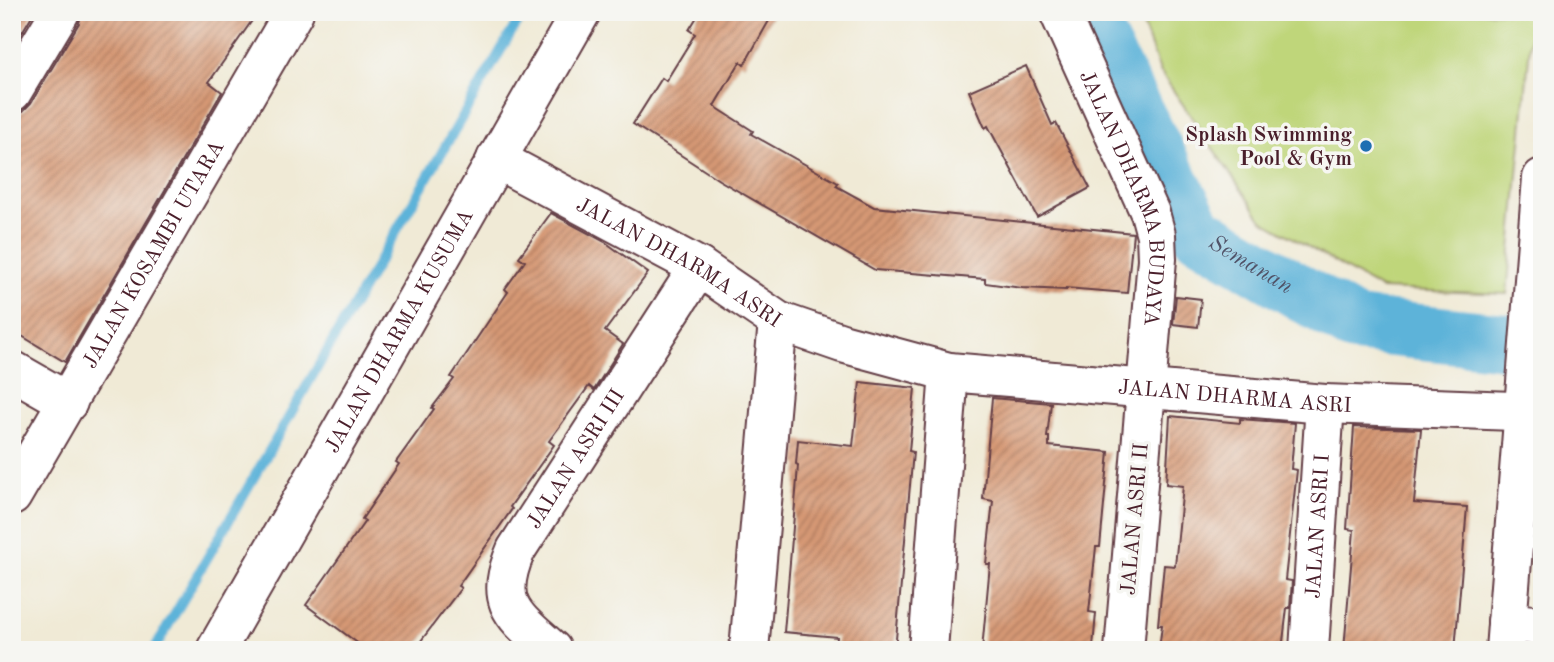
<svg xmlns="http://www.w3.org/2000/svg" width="1554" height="662" font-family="'Old Standard TT',serif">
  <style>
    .pitch { fill: #bfd67a; stroke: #847a52; stroke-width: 2 }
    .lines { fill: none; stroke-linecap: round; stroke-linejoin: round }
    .stream { stroke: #5db3d9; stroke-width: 10 }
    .river { stroke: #5db3d9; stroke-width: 56 }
    .building { fill: url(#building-hatch) }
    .minor-casing { stroke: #633d45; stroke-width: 42 }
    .minor { stroke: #fff; stroke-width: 38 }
    .poi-dot { fill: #1f6fb2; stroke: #f6f6f2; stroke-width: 2.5 }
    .labels { text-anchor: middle; stroke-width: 7; stroke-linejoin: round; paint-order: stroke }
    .poi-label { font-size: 21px; font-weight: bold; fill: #4a1f2b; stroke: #f6f6f2; text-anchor: end }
    .street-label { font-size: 21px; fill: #4a1f2b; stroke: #f6f6f2 }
    .water-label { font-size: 23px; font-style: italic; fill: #515368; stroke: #f6f6f2 }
  </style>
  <defs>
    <pattern id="building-hatch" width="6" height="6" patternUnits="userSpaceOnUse" patternTransform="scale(1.75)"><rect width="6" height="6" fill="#d59874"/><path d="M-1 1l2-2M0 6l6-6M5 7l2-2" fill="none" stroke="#af7b5f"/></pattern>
  </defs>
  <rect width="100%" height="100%" fill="#f6f6f2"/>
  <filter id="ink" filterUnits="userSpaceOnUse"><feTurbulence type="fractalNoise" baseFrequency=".0143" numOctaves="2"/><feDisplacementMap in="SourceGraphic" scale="14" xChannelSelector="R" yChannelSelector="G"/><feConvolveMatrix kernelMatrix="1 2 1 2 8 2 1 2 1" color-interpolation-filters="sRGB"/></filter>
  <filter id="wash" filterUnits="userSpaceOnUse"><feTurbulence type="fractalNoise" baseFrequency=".00686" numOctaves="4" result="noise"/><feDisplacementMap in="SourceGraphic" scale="28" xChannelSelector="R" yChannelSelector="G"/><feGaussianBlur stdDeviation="1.57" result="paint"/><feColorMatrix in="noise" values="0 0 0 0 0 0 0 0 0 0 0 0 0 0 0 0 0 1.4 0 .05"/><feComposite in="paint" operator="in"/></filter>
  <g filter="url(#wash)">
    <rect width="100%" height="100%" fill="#f0ead6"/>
    <path class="pitch" d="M 1138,12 L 1533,12 L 1507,294 L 1381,289 L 1262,220 L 1160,71 Z"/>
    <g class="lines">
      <path class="stream" d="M 154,650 L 523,12"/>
      <path class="river" id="s1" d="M 1084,12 L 1197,231 L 1355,325 L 1542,345"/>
    </g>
    <g id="blocks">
      <g class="building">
        <path d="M 12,12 L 34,12 L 12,49 Z"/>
        <path d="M 82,12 L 258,12 L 209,82 L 222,92 L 65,362 L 12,330 L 12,114 L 23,111 L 31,103 L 79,23 Z"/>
        <path d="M 700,12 L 774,12 L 744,65 L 740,62 L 714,106 L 753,131 L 751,134 L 838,183 L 836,186 L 874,207 L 1133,233 L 1127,293 L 1066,288 L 1066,290 L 1022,288 L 985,283 L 985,279 L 875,270 L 719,180 L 633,124 L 662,78 L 666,81 L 695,34 L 689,30 Z"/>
        <path d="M 1026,66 L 1052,125 L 1056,123 L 1090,188 L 1037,217 L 988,126 L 985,128 L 969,91 Z"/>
        <path d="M 551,213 L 605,242 L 648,273 L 605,331 L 623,344 L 594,390 L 589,386 L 549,441 L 554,445 L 510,507 L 512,509 L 458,586 L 461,588 L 414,650 L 367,650 L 306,605 L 365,521 L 362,519 L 399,464 L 396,462 L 434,409 L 432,408 L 454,379 L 451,377 L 508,292 L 505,289 L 525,261 L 519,257 Z"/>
        <path d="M 1176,296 L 1201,299 L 1198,327 L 1173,324 Z"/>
        <path d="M 860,382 L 915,388 L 909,451 L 913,452 L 895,650 L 836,650 L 837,637 L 784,632 L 796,492 L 798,465 L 796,464 L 798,440 L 853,446 Z"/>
        <path d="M 992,398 L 1051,403 L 1047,437 L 1049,437 L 1049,446 L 1109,452 L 1100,547 L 1096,547 L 1089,612 L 1096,613 L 1093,647 L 1086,646 L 1085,650 L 982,650 L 990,564 L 986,564 L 993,501 L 983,499 Z"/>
        <path d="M 1170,416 L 1240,423 L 1240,419 L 1295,423 L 1291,469 L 1297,470 L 1285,580 L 1292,581 L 1290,608 L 1287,608 L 1282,650 L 1159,650 L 1162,625 L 1158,625 L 1164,565 L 1175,566 L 1183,486 L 1166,484 Z"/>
        <path d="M 1354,427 L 1421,429 L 1414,503 L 1467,507 L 1455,650 L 1344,650 L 1354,530 L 1347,529 Z"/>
      </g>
    </g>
  </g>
  <g filter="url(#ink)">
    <use href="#blocks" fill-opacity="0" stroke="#633d45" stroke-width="2"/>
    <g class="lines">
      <g class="minor-casing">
        <g id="minor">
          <path id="s2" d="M 1059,12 L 1150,213 L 1156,235 L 1157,259 L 1124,650"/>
          <path d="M 12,92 L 60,12"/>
          <path id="s3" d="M 496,159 L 699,267 L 778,321 L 842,343 L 949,372 L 1325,404 L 1542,412"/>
          <path d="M 12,370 L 68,402"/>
          <path id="s4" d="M 12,496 L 294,12"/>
          <path d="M 1507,622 L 1542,626"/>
          <path id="s5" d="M 216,650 L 581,12"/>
          <path id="s6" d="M 552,650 C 513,615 493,604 516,550 L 699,267"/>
          <path d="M 749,650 L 778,321"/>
          <path d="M 928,650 L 949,372"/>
          <path id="s7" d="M 1309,650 L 1325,404"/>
          <path d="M 1505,650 L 1542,178"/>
        </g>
      </g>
      <use href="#minor" class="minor"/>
    </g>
  </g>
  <circle class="poi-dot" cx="1366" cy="146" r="7"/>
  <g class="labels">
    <g class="poi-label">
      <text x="1352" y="141">Splash Swimming<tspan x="1352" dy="24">Pool &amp; Gym</tspan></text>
    </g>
    <g class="street-label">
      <text dy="7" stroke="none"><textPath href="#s2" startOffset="200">JALAN DHARMA BUDAYA</textPath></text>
      <text dy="7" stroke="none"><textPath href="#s4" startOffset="280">JALAN KOSAMBI UTARA</textPath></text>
      <text dy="7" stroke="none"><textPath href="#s3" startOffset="210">JALAN DHARMA ASRI</textPath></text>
      <text dy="7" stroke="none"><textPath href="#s5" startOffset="368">JALAN DHARMA KUSUMA</textPath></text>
      <text dy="7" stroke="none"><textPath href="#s3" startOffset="791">JALAN DHARMA ASRI</textPath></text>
      <text dy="7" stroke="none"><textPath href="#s6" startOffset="228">JALAN ASRI III</textPath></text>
      <text transform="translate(1134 519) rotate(-85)" y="7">JALAN ASRI II</text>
      <text dy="7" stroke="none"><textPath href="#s7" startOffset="124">JALAN ASRI I</textPath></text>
    </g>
    <g class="water-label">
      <text dy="8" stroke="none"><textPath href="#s1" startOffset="310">Semanan</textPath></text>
    </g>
  </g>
  <rect width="1554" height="662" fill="none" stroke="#f6f6f2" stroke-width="42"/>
</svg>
